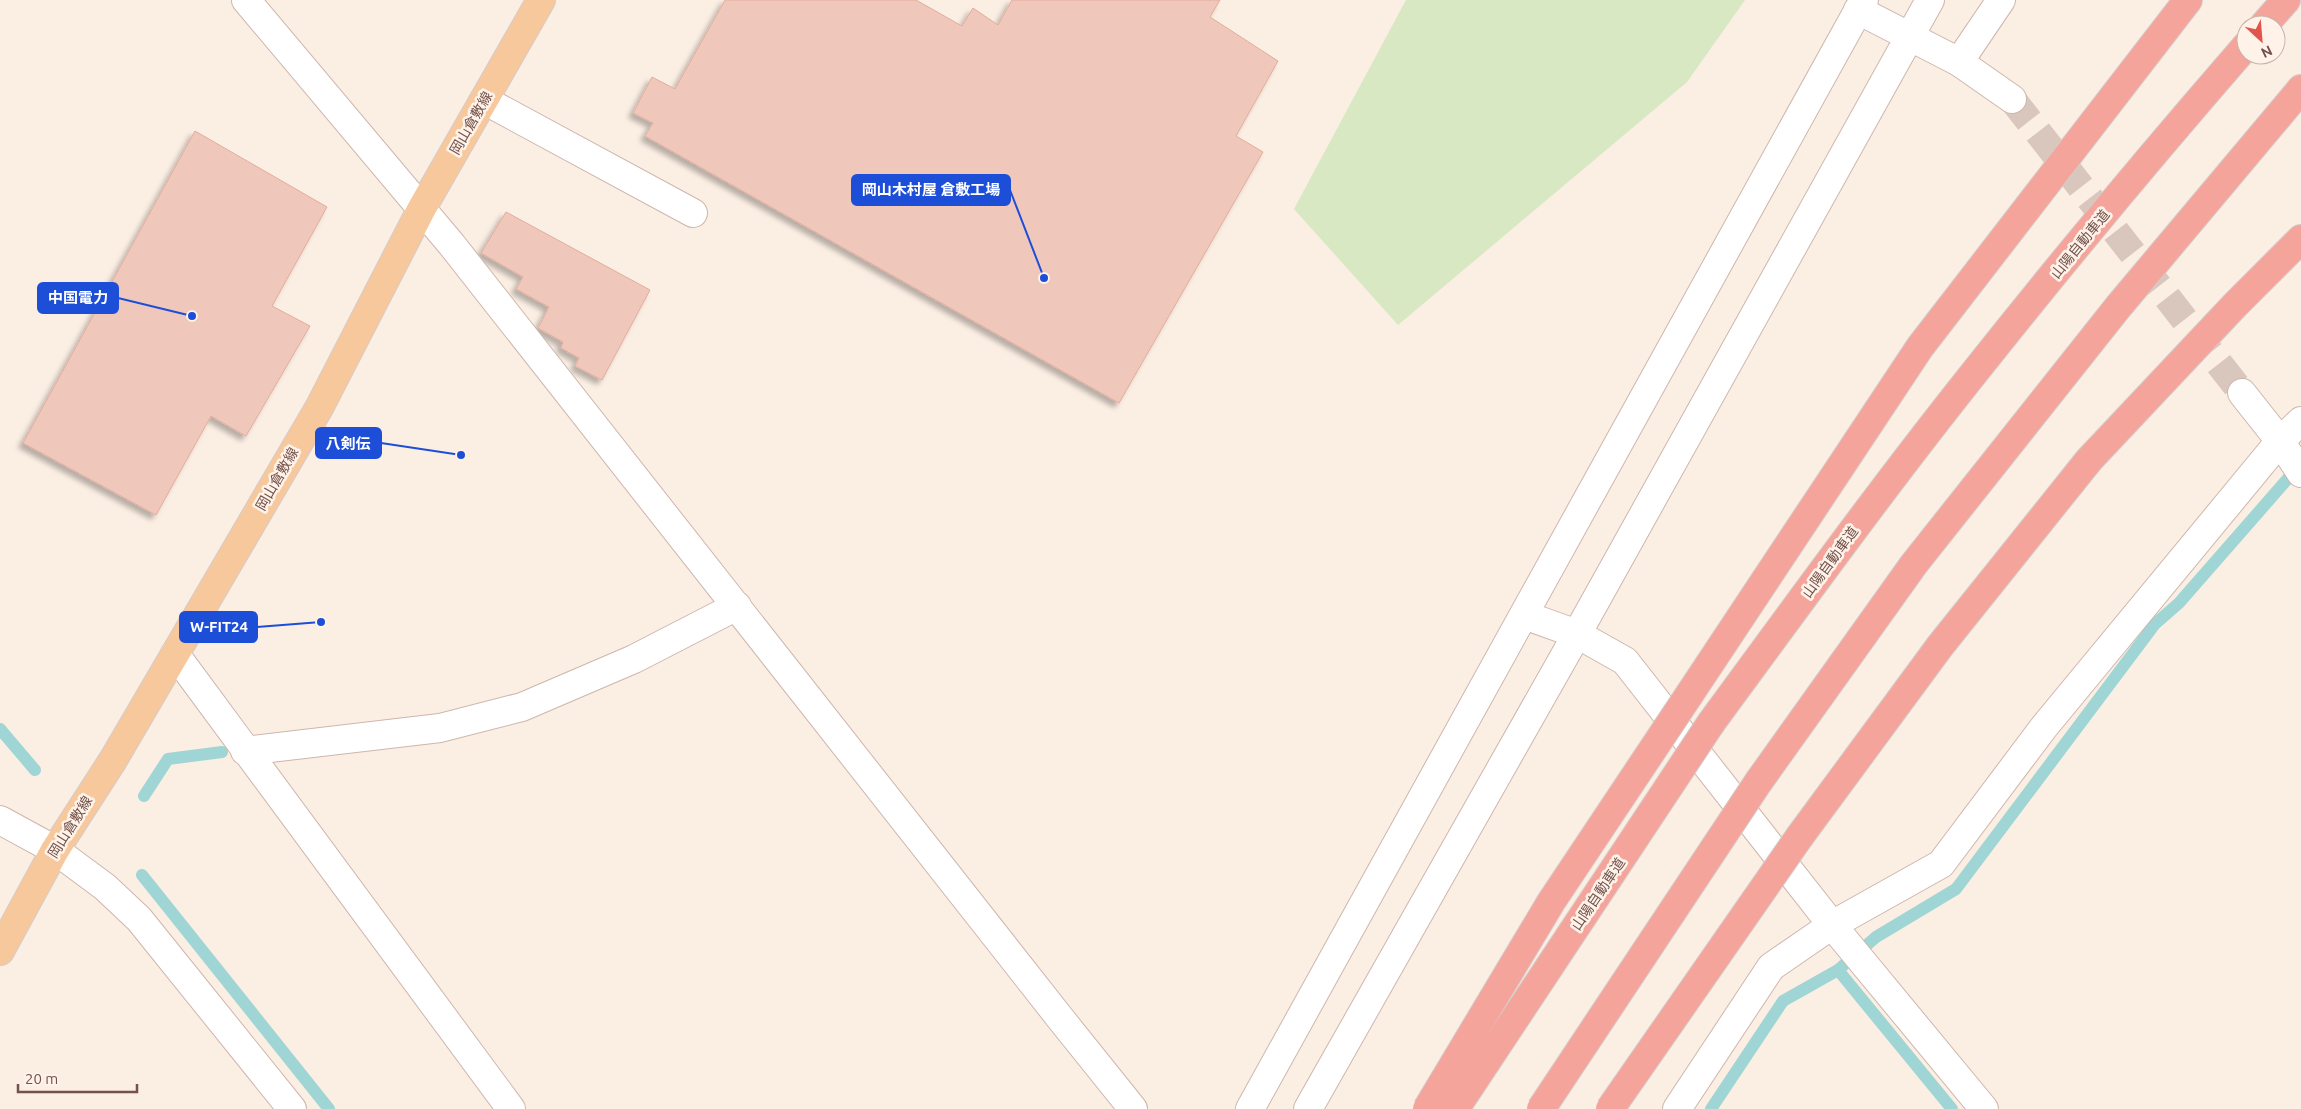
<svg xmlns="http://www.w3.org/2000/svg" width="2301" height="1109" font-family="Ubuntu,'Noto Sans JP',sans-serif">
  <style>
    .green { fill: #d7e8c2 }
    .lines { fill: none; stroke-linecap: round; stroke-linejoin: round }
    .stream { stroke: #9fd5d5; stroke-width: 12 }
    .building { fill: #f0c8bb; stroke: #e2ac9c; filter: url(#shadow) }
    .minor-tunnel { stroke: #d9c7bd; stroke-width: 28; stroke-dasharray: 28 14; stroke-linecap: butt }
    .minor-casing { stroke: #ceb6ad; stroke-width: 30 }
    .major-casing { stroke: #d5cbc9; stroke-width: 30 }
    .highway-casing { stroke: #d5cbc9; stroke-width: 30 }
    .minor { stroke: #fff; stroke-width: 28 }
    .major { stroke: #f8c89d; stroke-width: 28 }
    .highway { stroke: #f4a49b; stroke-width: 28 }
    .highway-bridge-casing { stroke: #d5cbc9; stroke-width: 30; stroke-linecap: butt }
    .highway-bridge { stroke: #f4a49b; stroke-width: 28 }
    .labels { text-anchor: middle; stroke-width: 5; stroke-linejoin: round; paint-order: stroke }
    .street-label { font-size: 14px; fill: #72524a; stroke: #fef2e9 }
    .leader { fill: none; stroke: #1d4ed8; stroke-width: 2 }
    .callout-dot { fill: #1d4ed8; stroke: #fef2e9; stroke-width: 2 }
    .callout { fill: #1d4ed8; stroke: #1d4ed8; stroke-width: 2 }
    .callout-label { font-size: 15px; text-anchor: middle; font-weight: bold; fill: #fff }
  </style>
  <defs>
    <filter id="shadow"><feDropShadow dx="-4.5" dy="4.5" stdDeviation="2.5" flood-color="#0004"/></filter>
  </defs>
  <rect width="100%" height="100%" fill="#fbeee3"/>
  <path class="green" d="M 1406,0 L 1745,0 L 1687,82 L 1398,325 L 1294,209 Z"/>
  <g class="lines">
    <g class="stream">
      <path d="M 0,729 L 35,770"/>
      <path d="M 144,796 L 168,759 L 222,752"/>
      <path d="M 142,875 L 329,1109"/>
      <path d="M 1838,970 L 1952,1109"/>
      <path d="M 1711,1109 L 1783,1001 L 1838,970 L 1876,937 L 1956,889 L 2155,624 L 2179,603 L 2298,467"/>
    </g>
  </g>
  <g class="building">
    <path d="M 725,0 L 916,0 L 962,26 L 973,8 L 998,25 L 1012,0 L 1220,0 L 1210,17 L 1278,61 L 1236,136 L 1263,152 L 1119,403 L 645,136 L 653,123 L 633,113 L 652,77 L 675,89 Z"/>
    <path d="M 195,131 L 327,207 L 272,306 L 310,326 L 246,436 L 211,416 L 156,515 L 23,443 Z"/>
    <path d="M 506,212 L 650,290 L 602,380 L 575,366 L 579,358 L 561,348 L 563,342 L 538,328 L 549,307 L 516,289 L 523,277 L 481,253 Z"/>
  </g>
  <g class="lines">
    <path class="minor-tunnel" d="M 2012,99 L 2242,393"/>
    <g class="minor-casing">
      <g id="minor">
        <path d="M 246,0 L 452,245 L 1060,1018 L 1133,1109"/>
        <path d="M 1858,10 L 1959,62 L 2001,0"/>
        <path d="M 1959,62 L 2012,99"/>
        <path d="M 484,100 L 693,213"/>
        <path d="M 2242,393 L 2280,441 L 2301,473"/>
        <path d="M 1524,615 L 1577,634 L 1625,661 L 1832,925 L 1984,1109"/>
        <path d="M 175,654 L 511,1109"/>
        <path d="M 245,751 L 440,728 L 522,707 L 634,659 L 737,606"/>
        <path d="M 0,820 L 55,850 L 105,887 L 139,919 L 292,1109"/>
        <path d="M 1250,1109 L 1864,0"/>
        <path d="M 1308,1109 L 1577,634 L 1930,0"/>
        <path d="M 1677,1109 L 1771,967 L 1832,925 L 1941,864 L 2044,727 L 2280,441 L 2301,421"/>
      </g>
    </g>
    <g class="major-casing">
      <path id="major" d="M 0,951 L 55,850 L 113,760 L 319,408 L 422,208 L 541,0"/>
    </g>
    <g class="highway-casing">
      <g id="highway">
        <path d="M 2264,25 L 2286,0"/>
        <path d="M 1689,695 L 1920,347 L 2188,0"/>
        <path d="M 1711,723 C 1797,606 1883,487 1974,373 C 2062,262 2153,153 2246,46"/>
        <path d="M 1759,781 L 1914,564 L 2118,307 L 2301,89"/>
        <path d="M 1800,836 L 1940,646 L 2089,460 L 2235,305 L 2301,239"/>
      </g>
    </g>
    <use href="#minor" class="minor"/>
    <use href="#major" class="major"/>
    <use href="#highway" class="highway"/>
    <g class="highway-bridge-casing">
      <g id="highway-bridge">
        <path d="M 1427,1109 L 1551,902 L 1689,695"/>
        <path d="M 1455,1109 L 1711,723"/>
        <path d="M 1541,1109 L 1759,781"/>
        <path d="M 1610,1109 L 1800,836"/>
      </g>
    </g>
    <use href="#highway-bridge" class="highway-bridge"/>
  </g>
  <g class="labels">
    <g class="street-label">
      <text transform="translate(471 123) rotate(-60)" y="5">岡山倉敷線</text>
      <text transform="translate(2080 244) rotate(-51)" y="5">山陽自動車道</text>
      <text transform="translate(277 479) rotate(-60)" y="5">岡山倉敷線</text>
      <text transform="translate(1830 562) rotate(-54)" y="5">山陽自動車道</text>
      <text transform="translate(70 827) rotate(-58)" y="5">岡山倉敷線</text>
      <text transform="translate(1598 894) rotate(-56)" y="5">山陽自動車道</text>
    </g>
  </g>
  <path class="leader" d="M1044 278L1010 190M192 316L118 298M461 455L381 443M321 622L257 627"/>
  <g class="callout-dot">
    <circle cx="1044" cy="278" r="5"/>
    <circle cx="192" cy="316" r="5"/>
    <circle cx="461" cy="455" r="5"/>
    <circle cx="321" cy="622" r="5"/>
  </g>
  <g class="callout">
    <rect x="852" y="175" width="158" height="30" rx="5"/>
    <rect x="38" y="283" width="80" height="30" rx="5"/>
    <rect x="316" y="428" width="65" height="30" rx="5"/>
    <rect x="180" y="612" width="77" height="30" rx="5"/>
  </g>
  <g class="callout-label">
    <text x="931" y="195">岡山木村屋 倉敷工場</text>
    <text x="78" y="303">中国電力</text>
    <text x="348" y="449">八剣伝</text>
    <text x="219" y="632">W-FIT24</text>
  </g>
  <g transform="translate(2261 40) rotate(154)"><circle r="24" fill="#fef2e9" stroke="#c6b2a9"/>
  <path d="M0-4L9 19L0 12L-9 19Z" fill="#e1554c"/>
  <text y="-8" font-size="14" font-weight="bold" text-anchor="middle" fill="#72524a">N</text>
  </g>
  <path d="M18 1084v8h119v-8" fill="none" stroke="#72524a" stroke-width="2.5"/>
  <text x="25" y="1084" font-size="15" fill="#72524a" stroke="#fef2e9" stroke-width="4" paint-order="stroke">20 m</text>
</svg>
